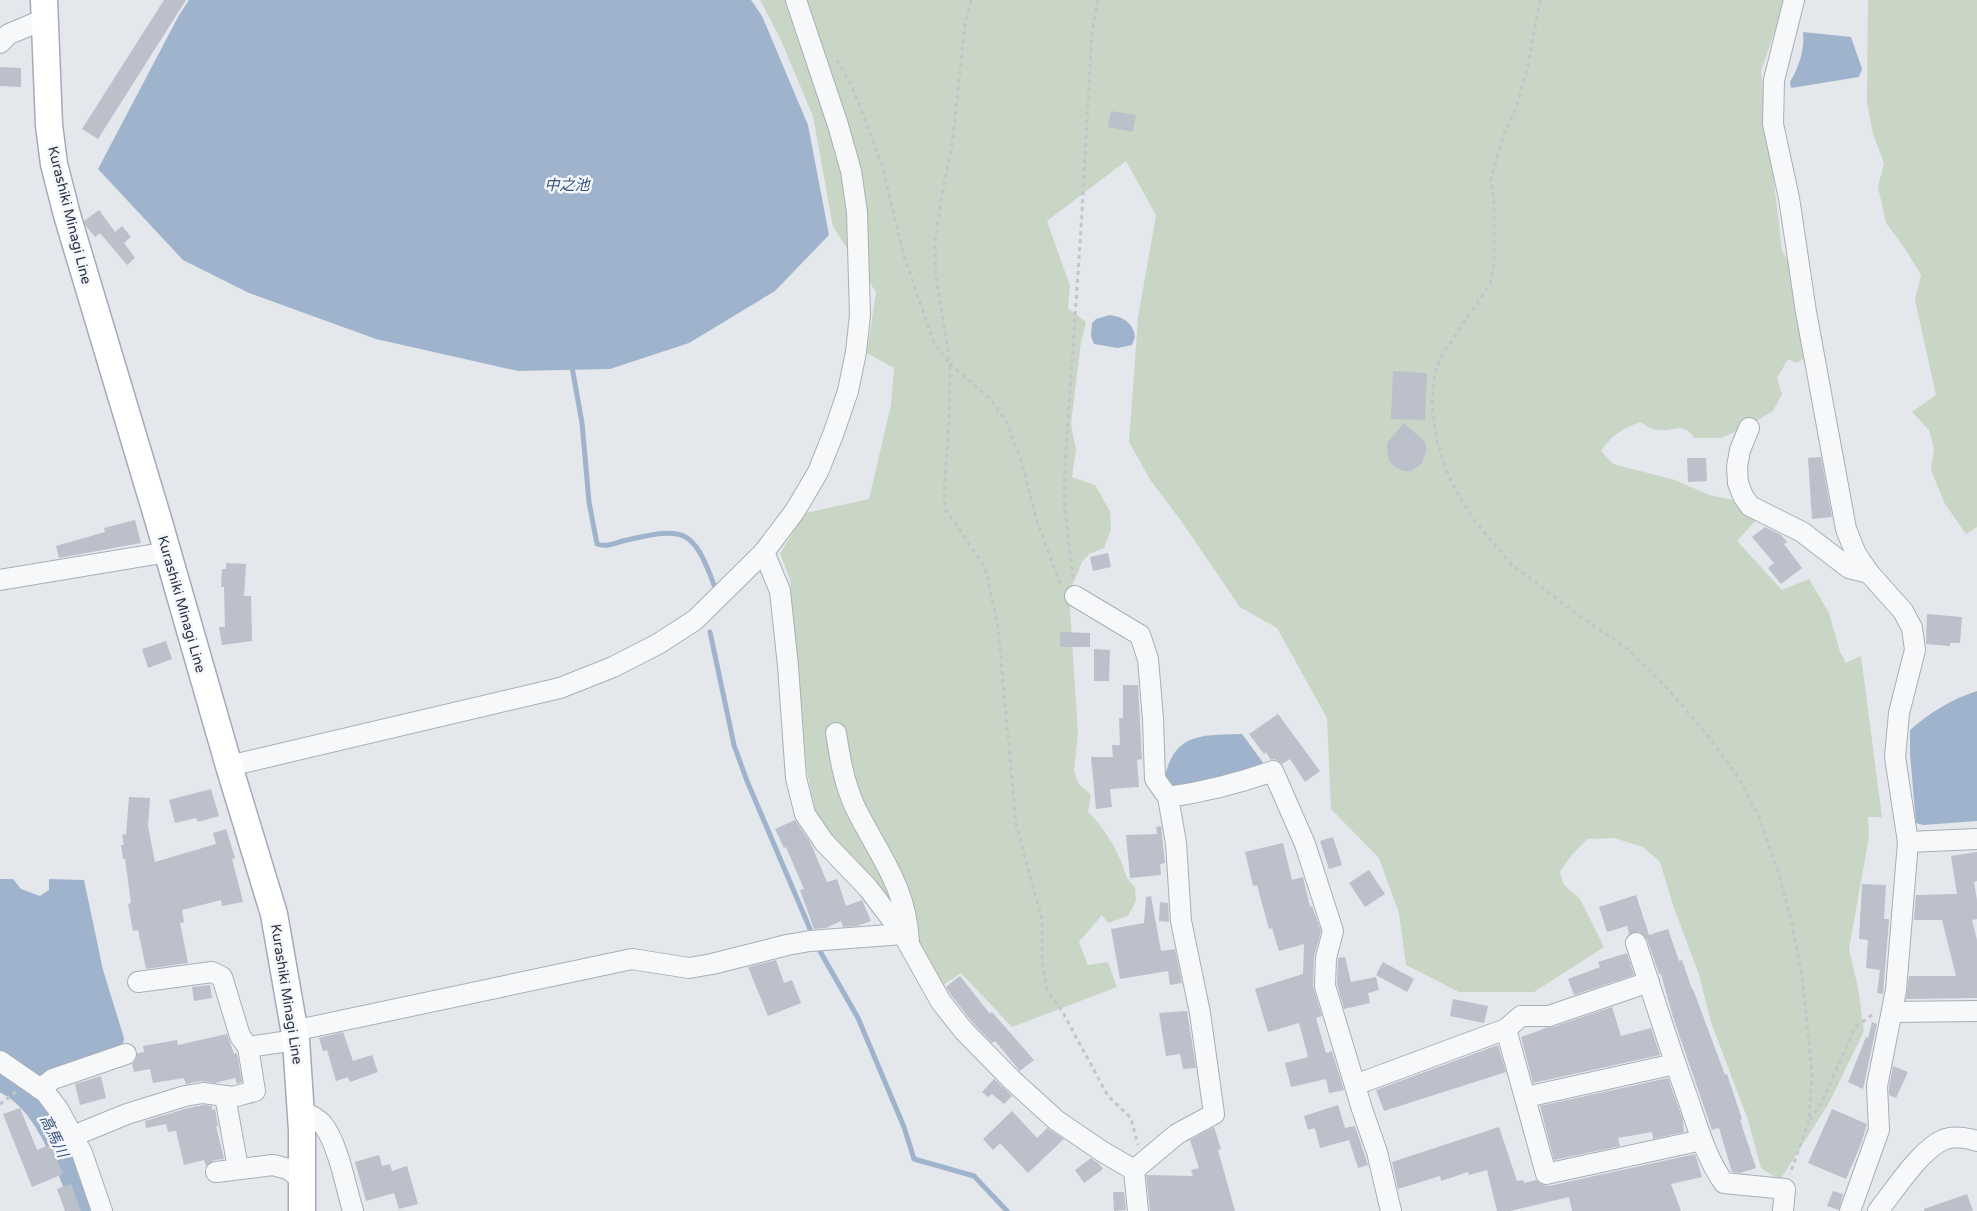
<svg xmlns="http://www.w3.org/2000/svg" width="1977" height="1211" font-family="'Varela Round','Noto Sans JP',sans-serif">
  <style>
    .green { fill: #c9d6c5 }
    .water { fill: #9fb4cc }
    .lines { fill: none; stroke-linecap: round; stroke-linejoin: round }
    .stream { stroke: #9fb4cc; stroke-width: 5 }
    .river { stroke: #9fb4cc; stroke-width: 30 }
    .building { fill: #bbc0ca }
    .minor-casing { stroke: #a9aeb7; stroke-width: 22 }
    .major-casing { stroke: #a3abb8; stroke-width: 29 }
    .path { stroke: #c2c5cb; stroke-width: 3; stroke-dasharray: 4 4; stroke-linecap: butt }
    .minor { stroke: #f7f8fa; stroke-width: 20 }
    .major { stroke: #fff; stroke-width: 26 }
    .labels { text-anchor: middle; stroke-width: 5; stroke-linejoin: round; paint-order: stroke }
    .street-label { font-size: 14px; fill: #2b3445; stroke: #f4f6f9 }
    .water-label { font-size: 15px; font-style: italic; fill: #34527a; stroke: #f4f6f9 }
  </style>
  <rect width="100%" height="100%" fill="#e4e7ec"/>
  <g class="green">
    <path d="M 760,0 L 1783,0 L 1778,22 L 1761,71 L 1782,251 L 1791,266 L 1806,357 L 1796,363 L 1788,359 L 1777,378 L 1782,394 L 1773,411 L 1750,425 L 1721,438 L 1694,438 C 1683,421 1674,432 1658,430 C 1652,430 1645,425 1640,422 C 1621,430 1613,434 1601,451 L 1613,464 L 1675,480 L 1709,495 L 1739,501 L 1756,520 L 1737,541 L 1782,590 L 1809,579 L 1829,613 L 1840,652 L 1846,663 L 1861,656 L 1882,817 L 1868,817 L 1869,837 L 1849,949 L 1858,988 L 1864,1031 L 1829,1103 L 1780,1180 L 1761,1168 L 1748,1120 L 1711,1022 L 1699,975 L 1673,905 L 1660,862 L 1643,847 L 1614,838 L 1587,839 L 1571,856 L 1560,872 L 1564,885 L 1580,899 L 1604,947 L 1534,992 L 1459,992 L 1406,965 L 1399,913 L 1379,858 L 1331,809 L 1327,718 L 1277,628 L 1240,607 L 1179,518 L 1151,481 L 1129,442 L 1138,318 L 1156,215 L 1126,161 L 1047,221 L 1070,286 L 1068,308 L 1086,322 L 1081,342 L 1071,424 L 1076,450 L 1072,477 L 1095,485 L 1110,511 L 1111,529 L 1104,548 L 1089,554 L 1082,562 L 1069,593 L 1078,734 L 1074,771 L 1078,783 L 1091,795 L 1088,812 C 1101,824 1116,847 1122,864 C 1127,877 1124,876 1135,887 L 1136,901 L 1128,916 L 1108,923 L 1102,915 L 1079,942 L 1088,965 L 1108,962 L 1117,987 L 1012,1027 L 961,973 L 940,987 L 834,842 L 815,809 L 807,772 L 790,580 L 780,553 L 806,513 L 869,499 L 891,405 L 894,368 L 867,353 L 876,292 L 833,227 L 813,116 L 779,36 Z"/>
    <path d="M 1868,0 L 1977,0 L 1977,527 L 1966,534 L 1945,504 L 1931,470 L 1934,449 L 1929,430 L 1912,412 L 1936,395 L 1915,300 L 1921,275 L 1904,247 L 1886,223 L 1878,187 L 1884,163 L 1873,134 L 1867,102 Z"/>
  </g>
  <g class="water">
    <path d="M 189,0 L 751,0 L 762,16 L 808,125 L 829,235 L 775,291 L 689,343 L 610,369 L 518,371 L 376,339 L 249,293 L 183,260 L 98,169 L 178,17 Z"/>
    <path d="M 1803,32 L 1851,37 L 1862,69 L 1859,77 L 1791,88 L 1790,82 C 1799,67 1805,49 1803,32 Z"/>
    <path d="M 1110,315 C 1124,317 1133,323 1135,337 L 1132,345 L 1118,348 L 1094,344 L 1091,336 L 1092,323 L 1096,319 Z"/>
    <path d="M 1977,691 L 1977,821 L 1923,825 L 1916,823 L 1910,754 L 1910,730 C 1931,712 1950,700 1977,691 Z"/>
    <path d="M 1242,734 L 1264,764 L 1262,772 L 1169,790 L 1164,781 C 1173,733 1200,735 1242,734 Z"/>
    <path d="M 0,879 L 13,879 L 21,889 L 40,896 L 49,890 L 49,879 L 84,880 L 103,970 L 124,1038 L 123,1046 L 39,1076 L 0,1053 Z"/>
  </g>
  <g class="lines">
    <g class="stream">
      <path d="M 572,367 L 582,423 L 589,502 L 597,544 C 608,548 616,542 627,540 C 684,527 693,528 714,585"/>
      <path d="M 710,632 L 734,745 L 747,781 L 813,936"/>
      <path d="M 817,946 L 858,1018 L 904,1127 L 914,1159 L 974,1176 L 1007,1211"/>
    </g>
    <path class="river" d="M 0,1076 C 7,1079 14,1083 20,1087 C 56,1114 72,1171 89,1211"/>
  </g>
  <g class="building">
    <path d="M 164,0 L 186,0 L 98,139 L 82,129 Z"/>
    <path d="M 0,67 L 21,68 L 21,87 L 0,86 Z"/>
    <path d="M 1111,111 L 1136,115 L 1133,132 L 1108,127 Z"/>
    <path d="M 99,210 L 115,232 L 122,226 L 131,237 L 124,243 L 135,258 L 127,265 L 100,233 L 95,237 L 86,226 L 84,221 Z"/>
    <path d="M 1393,371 L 1427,373 L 1425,420 L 1391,419 Z"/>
    <path d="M 1404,423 L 1425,442 L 1427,449 L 1422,463 L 1411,471 L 1404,471 L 1395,467 L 1389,461 L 1387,451 L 1387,443 Z"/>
    <path d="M 1821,457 L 1832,517 L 1812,519 L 1808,458 Z"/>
    <path d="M 1687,458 L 1706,458 L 1707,481 L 1688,482 Z"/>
    <path d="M 135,520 L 141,543 L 59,558 L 56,546 L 105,532 L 104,528 Z"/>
    <path d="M 1765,527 L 1781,535 L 1787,542 L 1784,544 L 1802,568 L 1781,584 L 1768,568 L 1774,563 L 1752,537 Z"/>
    <path d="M 1108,553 L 1111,567 L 1093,571 L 1090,557 Z"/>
    <path d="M 226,563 L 246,564 L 244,596 L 251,596 L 252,641 L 222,645 L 219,627 L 225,627 L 224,587 L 221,587 L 222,569 L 226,569 Z"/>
    <path d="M 1927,614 L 1962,617 L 1960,643 L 1950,643 L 1950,646 L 1926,644 Z"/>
    <path d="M 1060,632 L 1090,633 L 1090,647 L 1060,647 Z"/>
    <path d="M 166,641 L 172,659 L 148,668 L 142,649 Z"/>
    <path d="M 1094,649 L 1110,650 L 1109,681 L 1094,681 Z"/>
    <path d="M 1123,685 L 1138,685 L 1142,759 L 1137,760 L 1139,787 L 1110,789 L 1112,807 L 1096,809 L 1091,757 L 1113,757 L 1112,745 L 1120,745 L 1119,718 L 1123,718 Z"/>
    <path d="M 1278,714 L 1320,771 L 1305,782 L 1290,759 L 1282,764 L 1275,759 L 1271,760 L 1266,752 L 1264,754 L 1249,734 Z"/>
    <path d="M 211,789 L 219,816 L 198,822 L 196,818 L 175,823 L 169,800 Z"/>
    <path d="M 129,797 L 150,798 L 148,826 L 155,862 L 216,844 L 213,833 L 226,829 L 235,858 L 232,859 L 243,902 L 222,906 L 221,900 L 182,910 L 184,922 L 180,923 L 188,963 L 146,969 L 138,930 L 133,931 L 128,904 L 131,903 L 125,859 L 123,859 L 121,845 L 124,845 L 122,835 L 126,834 Z"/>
    <path d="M 795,820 L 811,844 L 827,882 L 837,879 L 846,906 L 862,900 L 871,921 L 857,926 L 843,927 L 841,921 L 826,928 L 814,929 L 800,890 L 804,889 L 786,847 L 784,848 L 775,829 Z"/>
    <path d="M 1161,826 L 1165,863 L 1160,864 L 1161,875 L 1130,878 L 1126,835 L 1157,834 L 1156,827 Z"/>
    <path d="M 1333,837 L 1342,865 L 1329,869 L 1320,841 Z"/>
    <path d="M 1283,843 L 1292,880 L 1303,877 L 1310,907 L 1312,906 L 1321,931 L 1314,957 L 1313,986 L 1322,1016 L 1316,1018 L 1326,1053 L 1332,1051 L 1344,1090 L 1329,1093 L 1326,1079 L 1291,1087 L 1285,1063 L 1308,1057 L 1299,1023 L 1268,1032 L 1255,989 L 1303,974 L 1304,944 L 1279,951 L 1272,928 L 1269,929 L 1257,885 L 1253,886 L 1245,852 Z"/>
    <path d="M 1977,852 L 1977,881 L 1974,882 L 1977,900 L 1977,919 L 1972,920 L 1977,940 L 1977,998 L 1906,999 L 1909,976 L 1956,976 L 1942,920 L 1914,920 L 1916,895 L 1957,894 L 1951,856 Z"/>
    <path d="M 1369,870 L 1385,894 L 1365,907 L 1349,883 Z"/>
    <path d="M 1862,884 L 1886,885 L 1884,919 L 1889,919 L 1883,994 L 1877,993 L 1880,970 L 1866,968 L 1868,940 L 1859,939 Z"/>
    <path d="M 1636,895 L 1649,935 L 1668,929 L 1679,961 L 1682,960 L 1692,989 L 1693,989 L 1725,1075 L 1727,1074 L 1742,1119 L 1740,1120 L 1756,1168 L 1740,1173 L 1732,1172 L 1719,1128 L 1712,1130 L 1673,1017 L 1661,974 L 1659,974 L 1647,939 L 1639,932 L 1629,934 L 1627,926 L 1607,932 L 1599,907 Z"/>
    <path d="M 1151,896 L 1161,951 L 1175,949 L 1182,983 L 1170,985 L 1168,971 L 1120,979 L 1111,929 L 1144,923 L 1146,897 Z"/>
    <path d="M 1160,902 L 1168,903 L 1169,922 L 1159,921 Z"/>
    <path d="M 1627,953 L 1634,975 L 1574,995 L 1568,979 L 1600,967 L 1598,962 Z"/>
    <path d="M 1345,957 L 1351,982 L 1376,977 L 1379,990 L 1368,993 L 1370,1003 L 1344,1009 L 1337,984 L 1338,958 Z"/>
    <path d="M 776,960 L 784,983 L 792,980 L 801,1003 L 768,1016 L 748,967 Z"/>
    <path d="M 1383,962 L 1414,979 L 1407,992 L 1376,975 Z"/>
    <path d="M 960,976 L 990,1014 L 992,1012 L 1034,1060 L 1020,1071 L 995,1041 L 992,1043 L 973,1023 L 951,995 L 946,987 Z"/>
    <path d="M 210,985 L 212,998 L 194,1001 L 192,987 Z"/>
    <path d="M 1453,999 L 1488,1006 L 1484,1023 L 1450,1016 Z"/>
    <path d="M 1612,1007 L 1621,1036 L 1651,1028 L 1660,1055 L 1533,1083 L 1521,1037 L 1546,1028 L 1543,1028 L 1553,1027 Z"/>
    <path d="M 1187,1011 L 1196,1068 L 1183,1069 L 1180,1054 L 1166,1056 L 1159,1013 Z"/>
    <path d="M 1872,1022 L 1877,1024 L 1863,1089 L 1848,1082 L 1866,1037 L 1868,1038 Z"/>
    <path d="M 343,1032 L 353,1061 L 372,1055 L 378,1072 L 350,1082 L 348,1077 L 336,1081 L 327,1050 L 323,1051 L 319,1038 Z"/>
    <path d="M 227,1034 L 234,1054 L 237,1053 L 242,1082 L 237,1084 L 235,1078 L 215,1083 L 201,1081 L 186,1084 L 184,1078 L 153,1083 L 150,1069 L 134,1072 L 132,1064 L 135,1061 L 137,1053 L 144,1052 L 143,1046 L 177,1040 L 178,1045 Z"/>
    <path d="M 1498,1045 L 1506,1072 L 1384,1111 L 1376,1090 Z"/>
    <path d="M 1893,1066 L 1908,1072 L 1896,1098 L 1889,1095 L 1889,1087 Z"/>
    <path d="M 101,1076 L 106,1098 L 80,1105 L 75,1084 Z"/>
    <path d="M 1668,1078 L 1683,1120 L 1684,1132 L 1653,1139 L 1652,1132 L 1618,1138 L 1620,1146 L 1554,1160 L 1540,1106 Z"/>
    <path d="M 994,1079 L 1012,1096 L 1004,1104 L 992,1094 L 988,1097 L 982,1092 Z"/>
    <path d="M 203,1105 L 212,1106 L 212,1110 L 215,1109 L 218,1126 L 216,1126 L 224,1159 L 214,1160 L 206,1166 L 204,1160 L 184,1165 L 176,1131 L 168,1132 L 166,1124 L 146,1128 L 145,1121 L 188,1108 Z"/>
    <path d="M 1338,1105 L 1345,1128 L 1355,1126 L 1368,1165 L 1358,1168 L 1349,1140 L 1320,1148 L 1315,1128 L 1308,1130 L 1304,1116 Z"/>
    <path d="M 20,1108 L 37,1150 L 51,1144 L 63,1174 L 32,1187 L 3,1114 Z"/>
    <path d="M 1832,1109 L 1867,1124 L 1861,1144 L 1846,1179 L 1808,1163 Z"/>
    <path d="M 1012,1111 L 1037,1138 L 1047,1128 L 1064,1139 L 1028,1173 L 1000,1143 L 993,1150 L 983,1139 Z"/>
    <path d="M 1214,1127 L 1221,1149 L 1218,1150 L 1235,1211 L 1150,1211 L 1146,1175 L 1193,1176 L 1191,1170 L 1199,1168 L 1190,1140 Z"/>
    <path d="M 1499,1127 L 1517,1181 L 1523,1180 L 1524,1183 L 1536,1180 L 1542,1185 L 1549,1186 L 1695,1154 L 1702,1177 L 1671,1184 L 1681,1211 L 1572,1211 L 1569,1197 L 1510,1211 L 1497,1211 L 1487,1170 L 1469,1175 L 1468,1172 L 1441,1181 L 1440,1176 L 1398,1189 L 1392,1162 Z"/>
    <path d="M 379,1155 L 382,1166 L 390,1164 L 392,1171 L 407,1166 L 418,1204 L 399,1209 L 394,1193 L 366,1201 L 355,1162 Z"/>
    <path d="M 1091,1158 L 1099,1164 L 1103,1169 L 1084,1183 L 1075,1170 Z"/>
    <path d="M 71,1184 L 81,1211 L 65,1211 L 57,1189 Z"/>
    <path d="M 1833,1191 L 1843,1194 L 1839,1210 L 1827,1206 Z"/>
    <path d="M 1113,1192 L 1124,1192 L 1126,1210 L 1114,1211 Z"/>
    <path d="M 1967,1194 L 1973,1211 L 1924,1211 L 1924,1209 Z"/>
  </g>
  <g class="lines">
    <g class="minor-casing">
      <g id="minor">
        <path d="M 1794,0 L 1774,80 L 1773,124 L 1789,198 L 1806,312 L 1846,529 L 1856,554 L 1869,573 L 1903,611 L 1912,628 L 1915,650 L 1899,713 L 1895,757 L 1908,842 L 1896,990 L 1877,1086 L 1879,1130 L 1850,1211"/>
        <path d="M 0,43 L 9,34 L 45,19"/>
        <path d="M 1749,428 L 1740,450 L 1737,467 L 1738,483 L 1743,496 L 1750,506 L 1802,532 L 1849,568 L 1869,573"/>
        <path d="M 764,552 L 780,591 L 788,666 L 796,778 L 805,814 L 824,842 L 868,888 L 903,934 L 941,1002 L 964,1031 L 1012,1080 L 1056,1120 L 1103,1152 L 1134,1170"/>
        <path d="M 0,580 L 168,552"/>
        <path d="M 1075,596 L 1140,635 L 1148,659 L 1153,719 L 1155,779 L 1168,797"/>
        <path d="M 836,733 C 840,758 844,783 855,807 C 878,854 907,887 909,943"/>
        <path d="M 229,766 L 560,688 L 613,667 L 658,644 L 695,620 L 764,552 L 795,511 L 818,472 L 834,432 L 848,391 L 856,352 L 860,315 L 857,212 L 851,171 L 838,125 L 796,0"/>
        <path d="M 1908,842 L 1977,839"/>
        <path d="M 1636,943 C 1653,995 1669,1047 1688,1099 C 1698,1128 1706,1158 1724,1183 L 1785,1189 L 1783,1211"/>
        <path d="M 138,982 L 212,972 L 222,977 L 240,1036 L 248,1047 L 296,1040"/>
        <path d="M 1892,1012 L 1977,1011"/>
        <path d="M 1506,1029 L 1546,1174 L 1702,1140"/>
        <path d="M 293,1031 L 632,959 L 689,968 L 712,964 L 787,945 L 810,941 L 903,934"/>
        <path d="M 0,1061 L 45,1092 L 58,1109 L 82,1153 L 102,1211"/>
        <path d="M 1355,1085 L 1506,1029 L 1521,1016 L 1549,1016 L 1649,982"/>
        <path d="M 40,1089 L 53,1079 L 126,1054"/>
        <path d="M 225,1096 L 238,1168"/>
        <path d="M 1526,1097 L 1675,1064"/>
        <path d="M 302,1111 C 310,1115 318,1118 324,1126 C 338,1145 346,1187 353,1211"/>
        <path d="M 73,1136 L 127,1114 L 185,1096 L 203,1093 L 233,1097 L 255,1091 L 248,1047"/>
        <path d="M 1134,1170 L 1177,1134 L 1214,1114 L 1200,1013 L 1181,921 L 1176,843 L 1168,797 C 1205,792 1239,783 1273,771 L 1305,844 L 1333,931 L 1326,958 L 1325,986 L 1362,1109 L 1377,1152 L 1391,1211"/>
        <path d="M 1134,1170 L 1138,1211"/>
        <path d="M 216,1172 L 273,1165 L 288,1169 L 301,1179"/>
        <path d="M 1878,1211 C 1894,1191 1920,1150 1943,1140 C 1953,1135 1967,1138 1977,1141"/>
      </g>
    </g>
    <g class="major-casing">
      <path id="major" d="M 44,0 L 49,125 L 54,164 L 67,215 L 158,519 L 229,766 L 274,914 L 296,1040 L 302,1131 L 302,1211"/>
    </g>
    <g class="path">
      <path d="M 971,0 L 965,24 L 952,146 L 943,189 L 935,241 L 936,278 L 950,364 L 991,400 L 1007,423 L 1022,463 L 1037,521 L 1061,586"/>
      <path d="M 1540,0 L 1528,65 L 1516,108 L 1504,134 L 1491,178 L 1494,204 L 1494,264 L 1490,284 L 1440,358 L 1434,379 L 1432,404 L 1436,437 L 1446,470 L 1460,498 L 1474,520 L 1511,564 L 1577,614 L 1627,648 L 1668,689 L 1708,736 L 1738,777 L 1759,817 L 1779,874 L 1792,924 L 1802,975 L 1812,1073 L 1809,1120 L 1790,1174"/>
      <path d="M 837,60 L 850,83 L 864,116 L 882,165 L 904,256 L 934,343 L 950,364 L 949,423 L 944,491 L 945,509 L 985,567 L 998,627 L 1016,824 L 1042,919 L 1042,959 L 1047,990 L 1062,1011 L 1108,1096 L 1131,1118 L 1138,1145"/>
      <path d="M 1073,578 L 1064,500 L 1065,464 L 1081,229 L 1092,30 L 1098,0"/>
      <path d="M 0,1104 L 16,1092"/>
      <path d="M 1810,1120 L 1822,1102 L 1853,1032 L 1858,1025 L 1872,1015"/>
    </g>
    <use href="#minor" class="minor"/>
    <use href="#major" class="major"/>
  </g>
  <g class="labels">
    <g class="street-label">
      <text transform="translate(70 215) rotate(76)" y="5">Kurashiki Minagi Line</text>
      <text transform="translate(182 604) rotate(74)" y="5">Kurashiki Minagi Line</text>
      <text transform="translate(287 994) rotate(81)" y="5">Kurashiki Minagi Line</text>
    </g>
    <g class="water-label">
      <text x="567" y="190">中之池</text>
      <text transform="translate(54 1136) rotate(64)" y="5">高馬川</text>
    </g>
  </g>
</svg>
